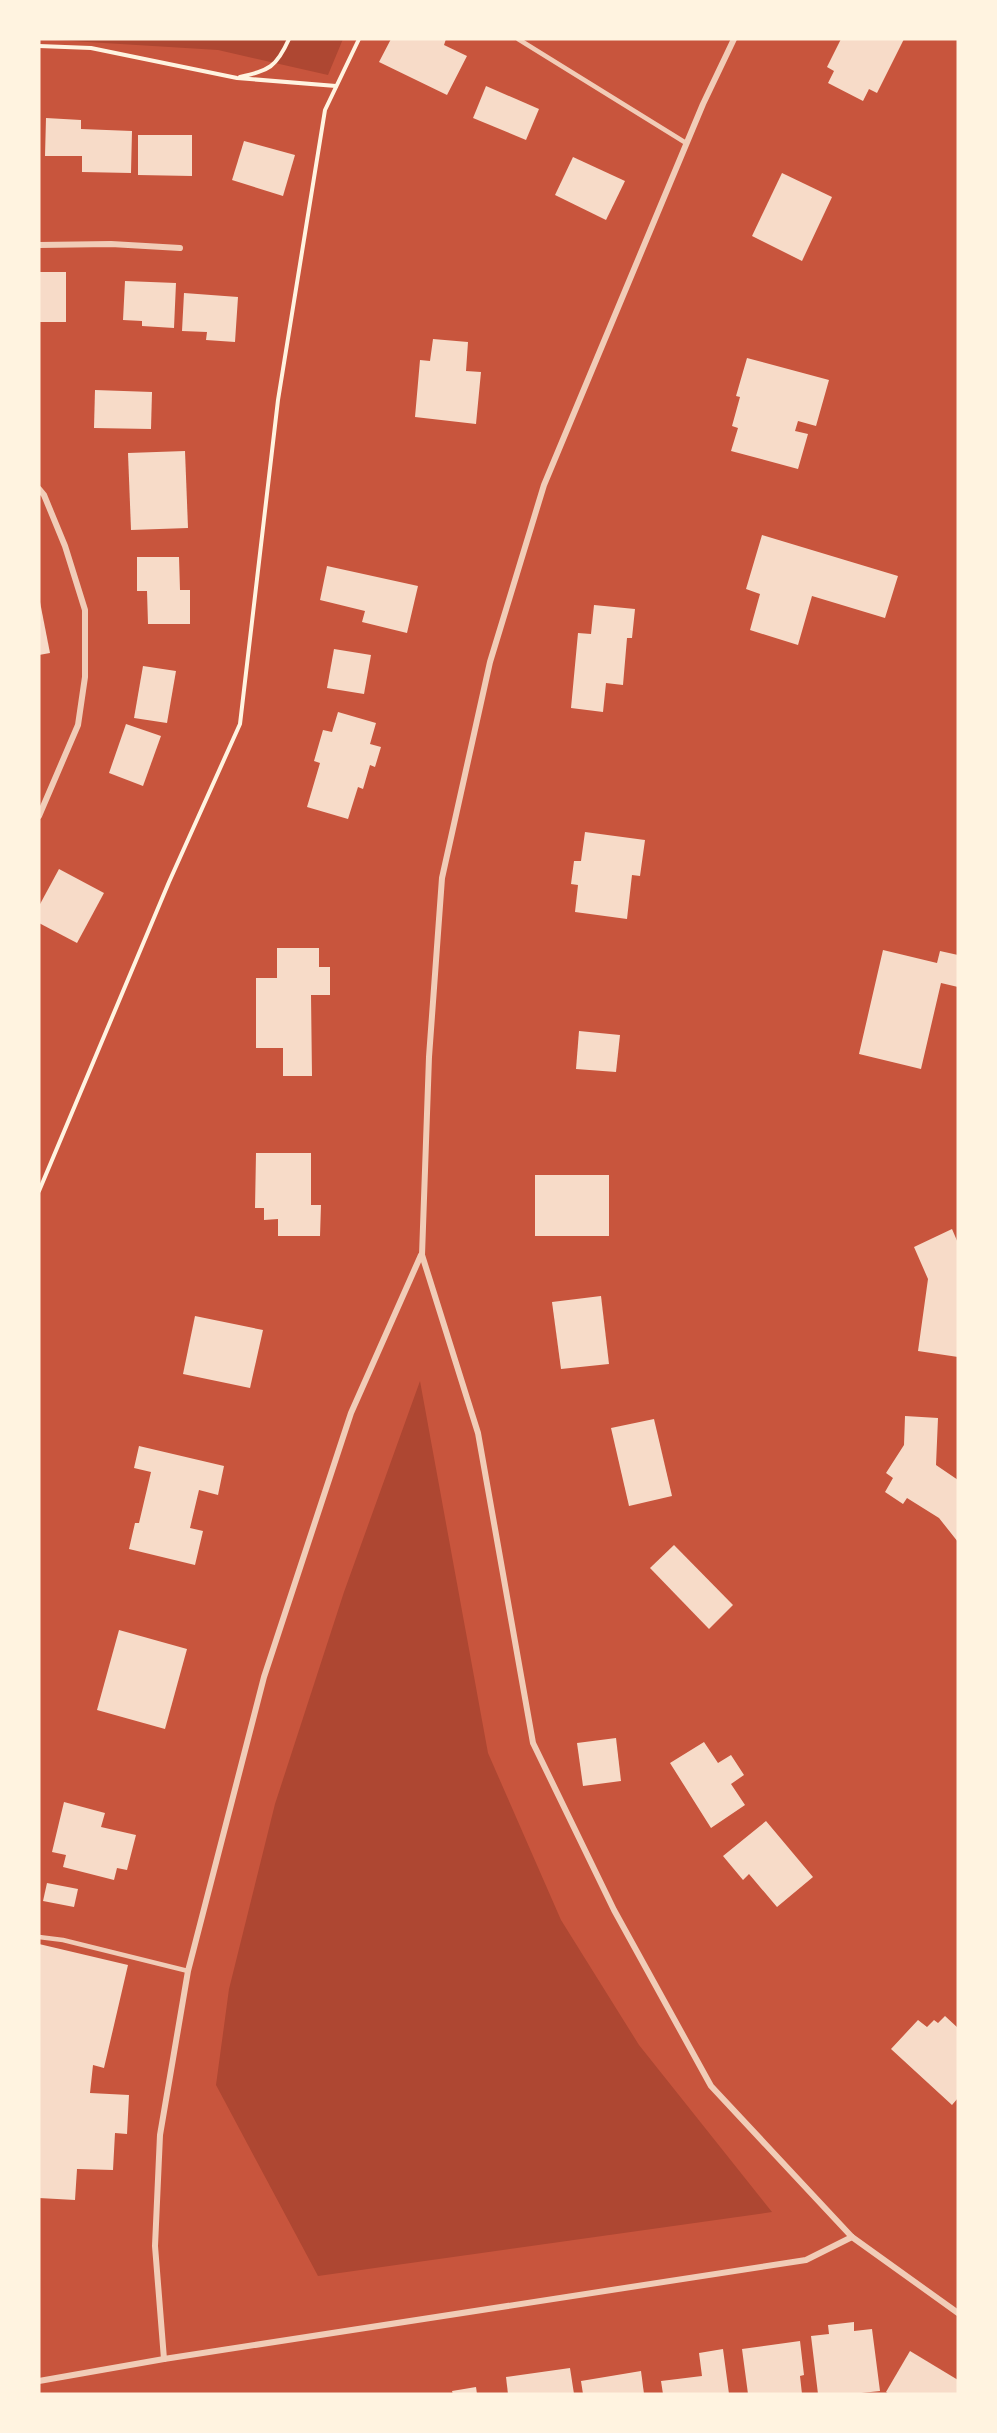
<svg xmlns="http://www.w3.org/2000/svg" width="997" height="2433" font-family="Lato,sans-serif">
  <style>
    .green { fill: #ae4732 }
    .building { fill: #f7dbc8 }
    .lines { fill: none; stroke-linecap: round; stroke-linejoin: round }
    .path { stroke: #fff3e0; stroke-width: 4 }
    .service { stroke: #f1ccb7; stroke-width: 4.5 }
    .minor { stroke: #f1ccb7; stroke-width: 6 }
  </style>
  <rect width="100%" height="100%" fill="#c8553d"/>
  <g class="green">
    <path d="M 39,39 L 343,39 L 328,75 L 218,50 Z"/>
    <path d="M 420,1381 L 488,1753 L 561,1920 L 639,2045 L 772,2212 L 318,2276 L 216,2085 L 229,1989 L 275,1804 L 344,1592 Z"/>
  </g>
  <g class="building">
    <path d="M 391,39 L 446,39 L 444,45 L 467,56 L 447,95 L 379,62 Z"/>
    <path d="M 841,39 L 904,39 L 877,93 L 869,89 L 863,101 L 828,83 L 834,71 L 827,67 Z"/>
    <path d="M 486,86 L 539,109 L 526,140 L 473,118 Z"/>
    <path d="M 46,118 L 81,120 L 81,129 L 132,131 L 131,173 L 82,172 L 82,156 L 45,156 Z"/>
    <path d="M 138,135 L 192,135 L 192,176 L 138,175 Z"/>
    <path d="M 244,141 L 295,155 L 283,196 L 232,180 Z"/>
    <path d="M 573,157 L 625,181 L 606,220 L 555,195 Z"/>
    <path d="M 782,173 L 832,197 L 802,261 L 752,236 Z"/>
    <rect x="39" y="272" width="27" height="50"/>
    <path d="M 125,281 L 176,283 L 174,328 L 142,326 L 142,321 L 123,320 Z"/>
    <path d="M 184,293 L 238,297 L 235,342 L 206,340 L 207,332 L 182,331 Z"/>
    <path d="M 433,339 L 468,342 L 466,371 L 481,372 L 476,424 L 415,417 L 420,360 L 430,361 Z"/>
    <path d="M 747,358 L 829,380 L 816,426 L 798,421 L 795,431 L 808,434 L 798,469 L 731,451 L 738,428 L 732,426 L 740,397 L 736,396 Z"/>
    <path d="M 95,390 L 152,392 L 151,429 L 94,428 Z"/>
    <path d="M 185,451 L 188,528 L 131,530 L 128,453 Z"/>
    <path d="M 762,535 L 898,576 L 885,618 L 812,596 L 798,645 L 750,630 L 760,594 L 746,589 Z"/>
    <path d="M 137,557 L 179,557 L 180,590 L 190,590 L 190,624 L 148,624 L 147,591 L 137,591 Z"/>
    <path d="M 327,566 L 418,586 L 407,633 L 362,622 L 365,611 L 320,600 Z"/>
    <path d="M 39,597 L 50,653 L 39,655 Z"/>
    <path d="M 594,605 L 635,609 L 632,638 L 627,638 L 623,685 L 606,683 L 603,712 L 571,708 L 578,633 L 591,634 Z"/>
    <path d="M 334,649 L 371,655 L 364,694 L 327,688 Z"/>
    <path d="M 143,666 L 176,671 L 167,723 L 134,718 Z"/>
    <path d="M 338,712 L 376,723 L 370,744 L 381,747 L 375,767 L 370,765 L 363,789 L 358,787 L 348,819 L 307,807 L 320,763 L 314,761 L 323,730 L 332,732 Z"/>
    <path d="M 126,724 L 161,736 L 143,786 L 109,773 Z"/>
    <path d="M 585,832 L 645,840 L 640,876 L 632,875 L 627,919 L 575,912 L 578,885 L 571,884 L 574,861 L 581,861 Z"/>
    <path d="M 59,869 L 104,893 L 77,943 L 39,923 L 39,906 Z"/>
    <path d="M 277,948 L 319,948 L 319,967 L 330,967 L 330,995 L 311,995 L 312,1076 L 283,1076 L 283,1048 L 256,1048 L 256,978 L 277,978 Z"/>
    <path d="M 883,950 L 937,963 L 940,951 L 958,955 L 958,987 L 941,983 L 921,1069 L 859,1054 Z"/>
    <path d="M 579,1031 L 620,1035 L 616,1072 L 576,1069 Z"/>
    <path d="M 256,1153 L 311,1153 L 311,1205 L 321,1205 L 320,1236 L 278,1236 L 278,1219 L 264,1220 L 264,1208 L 255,1208 Z"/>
    <rect x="535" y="1175" width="74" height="61"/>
    <path d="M 952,1229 L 958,1243 L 958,1357 L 918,1351 L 928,1279 L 914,1247 Z"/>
    <path d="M 601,1296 L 609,1364 L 561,1369 L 552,1302 Z"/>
    <path d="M 195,1316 L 263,1330 L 250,1388 L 183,1374 Z"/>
    <path d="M 905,1416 L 938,1418 L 936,1465 L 958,1480 L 958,1542 L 939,1518 L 907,1498 L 903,1504 L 885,1492 L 893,1478 L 886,1473 L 904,1445 Z"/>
    <path d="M 654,1419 L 672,1496 L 629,1506 L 611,1428 Z"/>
    <path d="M 139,1446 L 224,1466 L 218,1495 L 199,1490 L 190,1528 L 203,1531 L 195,1565 L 129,1549 L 135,1523 L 139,1523 L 151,1472 L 134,1468 Z"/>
    <path d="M 674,1545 L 733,1605 L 709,1629 L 650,1568 Z"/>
    <path d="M 119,1630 L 187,1649 L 165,1729 L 97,1710 Z"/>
    <path d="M 616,1738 L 621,1781 L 583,1786 L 577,1743 Z"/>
    <path d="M 704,1742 L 718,1763 L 731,1755 L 744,1775 L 731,1784 L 745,1805 L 711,1828 L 670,1763 Z"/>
    <path d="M 64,1802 L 105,1813 L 101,1827 L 136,1835 L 127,1870 L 117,1868 L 114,1880 L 63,1867 L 66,1855 L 52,1852 Z"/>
    <path d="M 766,1821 L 813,1877 L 777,1907 L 749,1874 L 743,1880 L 723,1856 Z"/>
    <path d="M 47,1883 L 78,1889 L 74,1907 L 43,1901 Z"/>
    <path d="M 39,1944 L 128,1965 L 104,2068 L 93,2065 L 90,2093 L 129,2095 L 127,2134 L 115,2133 L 113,2170 L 77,2169 L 75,2200 L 39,2198 Z"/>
    <path d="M 945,2016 L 958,2028 L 958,2098 L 952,2105 L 891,2049 L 918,2020 L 927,2027 L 934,2020 L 938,2023 Z"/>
    <path d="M 854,2322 L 854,2331 L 872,2329 L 880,2391 L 852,2394 L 818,2394 L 811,2336 L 829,2334 L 828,2325 Z"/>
    <path d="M 800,2341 L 804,2375 L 800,2376 L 802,2394 L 748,2394 L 742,2349 Z"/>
    <path d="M 723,2349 L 729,2394 L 663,2394 L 661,2381 L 702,2376 L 699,2353 Z"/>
    <path d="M 910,2351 L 958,2380 L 958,2394 L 889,2394 L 886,2392 Z"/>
    <path d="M 570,2368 L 574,2394 L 508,2394 L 506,2377 Z"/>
    <path d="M 641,2371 L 644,2394 L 583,2394 L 581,2381 Z"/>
    <path d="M 476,2387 L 477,2394 L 453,2394 L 452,2391 Z"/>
  </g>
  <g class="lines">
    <g class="path">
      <path d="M 39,46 L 91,48 L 237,78 L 336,86"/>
      <path d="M 240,77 C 269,70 276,68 289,39"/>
      <path d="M 39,1191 L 169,882 L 240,724 L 278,400 L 325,110 L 359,39"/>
    </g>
    <g class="service">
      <path d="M 518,39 L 686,143"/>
      <path d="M 39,1937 L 63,1940 L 188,1971"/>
    </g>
    <g class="minor">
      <path d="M 734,39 L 703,104 L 544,485 L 490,662 L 442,878 L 429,1057 L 422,1255 L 478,1433 L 533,1743 L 614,1910 L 711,2086 L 852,2237 L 958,2313"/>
      <path d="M 39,245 L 111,244 L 180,248"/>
      <path d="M 39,489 L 44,495 L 65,546 L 85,610 L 85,677 L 78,725 L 39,816"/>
      <path d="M 164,2359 L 155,2246 L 160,2135 L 188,1971 L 264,1677 L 351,1413 L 421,1255"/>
      <path d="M 39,2381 L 164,2359 L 806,2260 L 852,2237"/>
    </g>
  </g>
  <rect width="997" height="2433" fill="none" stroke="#fff3e0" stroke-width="81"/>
</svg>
